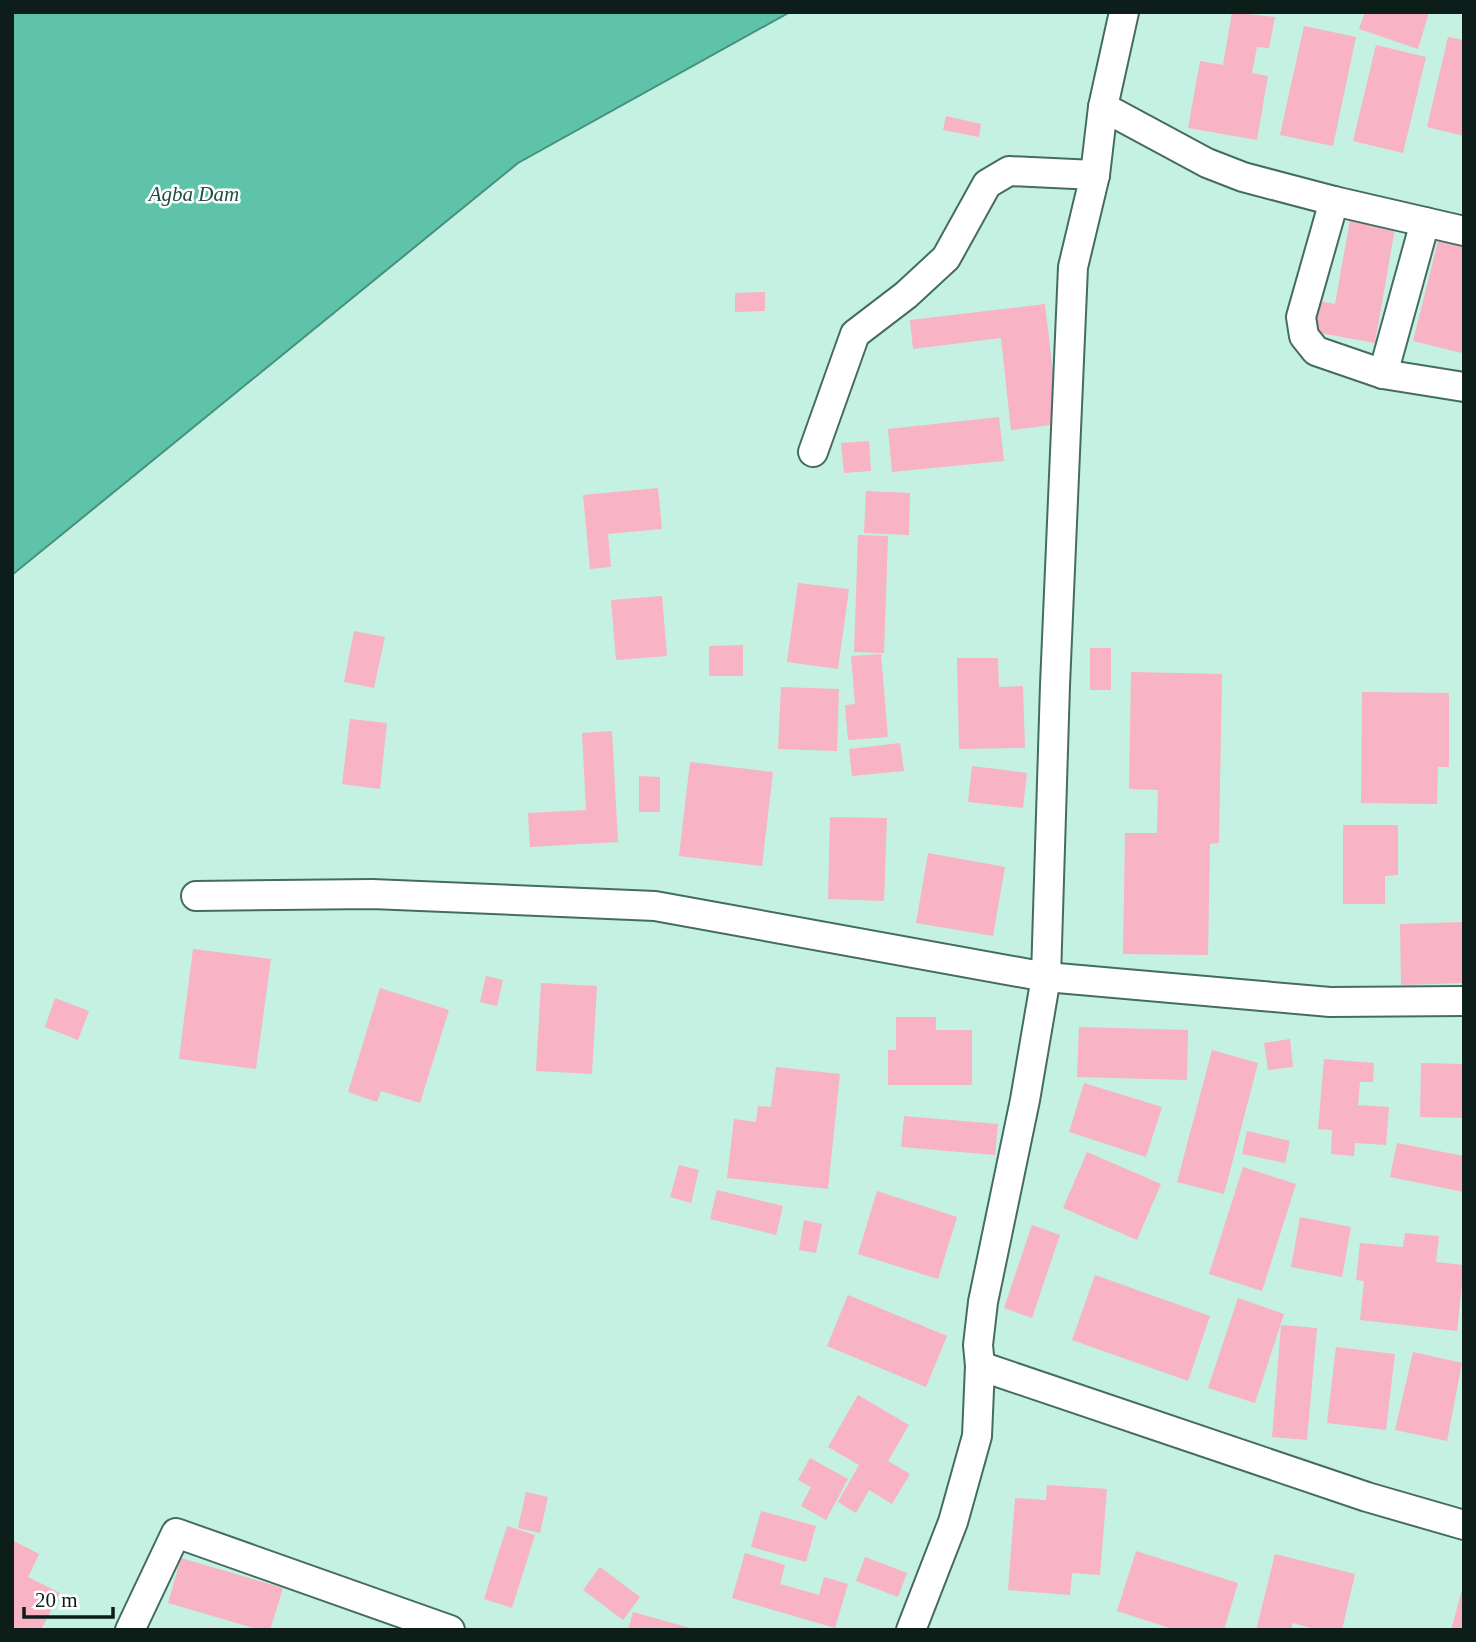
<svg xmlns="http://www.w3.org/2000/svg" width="1476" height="1642" font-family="Georgia,serif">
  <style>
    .water { fill: #5ec3a8; stroke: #46917d; stroke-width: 2 }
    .building { fill: #f8b3c4 }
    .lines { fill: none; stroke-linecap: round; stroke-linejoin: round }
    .minor-casing { stroke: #456c61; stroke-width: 32 }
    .minor { stroke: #fff; stroke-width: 28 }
    .labels { text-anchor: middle; stroke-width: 5; stroke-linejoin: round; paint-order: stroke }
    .water-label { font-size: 21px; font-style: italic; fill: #234f43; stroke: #fff }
  </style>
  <rect width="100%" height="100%" fill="#c5f1e3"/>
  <path class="water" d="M 12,12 L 790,12 L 518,163 L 12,575 Z"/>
  <g class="building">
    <path d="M 1232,12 L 1275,17 L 1269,48 L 1257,47 L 1252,73 L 1268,76 L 1257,140 L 1188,128 L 1200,61 L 1223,65 Z"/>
    <path d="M 1365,12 L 1429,12 L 1418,49 L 1359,29 Z"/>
    <path d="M 1304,26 L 1356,37 L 1333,146 L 1280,135 Z"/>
    <path d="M 1448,37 L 1464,40 L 1464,136 L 1427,127 Z"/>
    <path d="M 1376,45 L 1426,57 L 1403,153 L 1353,141 Z"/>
    <path d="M 946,116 L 981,124 L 979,137 L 943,130 Z"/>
    <path d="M 1350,220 L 1395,228 L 1375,343 L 1309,331 L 1314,300 L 1335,304 Z"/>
    <path d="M 1439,237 L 1464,243 L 1462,353 L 1413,341 Z"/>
    <path d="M 765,292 L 765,311 L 735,312 L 735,293 Z"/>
    <path d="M 1045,304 L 1059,424 L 1011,430 L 1001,338 L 913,349 L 910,320 Z"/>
    <path d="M 999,417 L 1004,461 L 892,472 L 888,429 Z"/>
    <path d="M 869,441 L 871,471 L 844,473 L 841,443 Z"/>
    <path d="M 658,488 L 662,529 L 608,534 L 611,567 L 590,569 L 583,495 Z"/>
    <path d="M 866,491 L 910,493 L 909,535 L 864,533 Z"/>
    <path d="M 858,535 L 888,536 L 884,653 L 854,652 Z"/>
    <path d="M 798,583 L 849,589 L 838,669 L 787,662 Z"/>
    <path d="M 662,596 L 667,656 L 616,660 L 611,600 Z"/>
    <path d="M 354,631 L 385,637 L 374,688 L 344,682 Z"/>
    <path d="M 743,645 L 743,676 L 709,676 L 709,646 Z"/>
    <rect x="1090" y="648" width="21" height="42"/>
    <path d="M 881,654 L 888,737 L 848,740 L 845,705 L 855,704 L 851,656 Z"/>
    <path d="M 957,658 L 998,658 L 999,687 L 1023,686 L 1025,748 L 959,749 Z"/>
    <path d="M 1131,672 L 1222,674 L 1219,843 L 1210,844 L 1208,955 L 1123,954 L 1125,833 L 1157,833 L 1158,790 L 1129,789 Z"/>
    <path d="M 781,687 L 839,689 L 837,751 L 778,749 Z"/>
    <path d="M 1362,692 L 1449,693 L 1449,767 L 1438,767 L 1437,804 L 1361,803 Z"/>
    <path d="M 350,719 L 387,723 L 380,789 L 342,784 Z"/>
    <path d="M 612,731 L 618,842 L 530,847 L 528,813 L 586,810 L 582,733 Z"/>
    <path d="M 900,743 L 904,771 L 852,776 L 849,749 Z"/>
    <path d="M 690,762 L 773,772 L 762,866 L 679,856 Z"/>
    <path d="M 972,766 L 1027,773 L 1023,808 L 968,802 Z"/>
    <path d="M 639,776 L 660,777 L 660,812 L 639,812 Z"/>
    <path d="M 830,817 L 887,818 L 884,901 L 828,899 Z"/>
    <path d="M 1343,825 L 1398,825 L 1398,875 L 1385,876 L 1385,904 L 1343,904 Z"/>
    <path d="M 928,853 L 1005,867 L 993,936 L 916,923 Z"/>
    <path d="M 1464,922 L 1464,983 L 1401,985 L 1400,924 Z"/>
    <path d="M 193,949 L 271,959 L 256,1069 L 179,1059 Z"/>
    <path d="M 486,976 L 503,980 L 497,1006 L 480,1002 Z"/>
    <path d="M 541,983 L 597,986 L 592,1074 L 536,1071 Z"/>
    <path d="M 380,988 L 449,1010 L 420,1103 L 381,1091 L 377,1102 L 348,1092 Z"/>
    <path d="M 55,998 L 89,1011 L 78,1040 L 45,1027 Z"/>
    <path d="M 896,1017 L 936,1017 L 936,1030 L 972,1030 L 972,1085 L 888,1085 L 888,1050 L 896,1050 Z"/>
    <path d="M 1079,1027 L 1188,1030 L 1187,1080 L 1077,1077 Z"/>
    <path d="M 1290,1039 L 1293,1067 L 1268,1070 L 1264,1043 Z"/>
    <path d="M 1212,1050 L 1258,1063 L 1224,1194 L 1177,1182 Z"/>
    <path d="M 1324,1059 L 1374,1063 L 1373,1082 L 1360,1082 L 1358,1105 L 1389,1107 L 1386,1145 L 1355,1143 L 1354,1156 L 1331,1154 L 1332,1130 L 1318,1129 Z"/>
    <path d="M 1421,1063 L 1464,1064 L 1464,1118 L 1420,1117 Z"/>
    <path d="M 776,1067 L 840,1074 L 828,1189 L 727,1178 L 734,1119 L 756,1122 L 758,1106 L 771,1107 Z"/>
    <path d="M 1084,1083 L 1162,1107 L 1146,1157 L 1069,1132 Z"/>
    <path d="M 904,1116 L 998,1124 L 995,1155 L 901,1147 Z"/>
    <path d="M 1247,1131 L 1290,1141 L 1285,1163 L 1242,1154 Z"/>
    <path d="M 1397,1143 L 1464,1156 L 1464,1192 L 1390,1177 Z"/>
    <path d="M 1087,1152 L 1161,1184 L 1137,1240 L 1063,1208 Z"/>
    <path d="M 679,1165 L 699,1170 L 691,1203 L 670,1197 Z"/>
    <path d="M 1243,1167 L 1296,1184 L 1262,1291 L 1209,1274 Z"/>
    <path d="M 717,1190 L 783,1206 L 776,1235 L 710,1219 Z"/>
    <path d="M 877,1191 L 957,1217 L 938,1279 L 858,1254 Z"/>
    <path d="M 1300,1217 L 1351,1227 L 1342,1277 L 1291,1267 Z"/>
    <path d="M 804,1220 L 822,1224 L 816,1253 L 799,1250 Z"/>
    <path d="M 1032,1225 L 1060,1235 L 1032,1318 L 1004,1308 Z"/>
    <path d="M 1405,1233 L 1439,1236 L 1436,1262 L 1464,1265 L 1457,1331 L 1360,1320 L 1364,1281 L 1356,1280 L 1360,1243 L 1403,1247 Z"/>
    <path d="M 1095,1275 L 1210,1316 L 1188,1381 L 1072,1340 Z"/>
    <path d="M 848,1295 L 947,1336 L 926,1387 L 827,1346 Z"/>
    <path d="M 1238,1298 L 1284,1314 L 1255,1403 L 1208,1388 Z"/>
    <path d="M 1281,1325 L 1317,1328 L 1307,1440 L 1272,1437 Z"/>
    <path d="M 1336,1347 L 1395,1354 L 1386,1430 L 1327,1423 Z"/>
    <path d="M 1413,1352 L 1462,1363 L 1447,1441 L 1395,1430 Z"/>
    <path d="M 858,1395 L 909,1425 L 888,1461 L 910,1474 L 892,1504 L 869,1490 L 856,1513 L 838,1502 L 859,1465 L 828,1447 Z"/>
    <path d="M 810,1458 L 848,1479 L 826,1520 L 801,1506 L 811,1487 L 798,1480 Z"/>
    <path d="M 1047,1485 L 1107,1489 L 1100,1575 L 1072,1573 L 1070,1595 L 1008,1590 L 1015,1498 L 1046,1500 Z"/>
    <path d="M 526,1492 L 548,1497 L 540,1533 L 518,1528 Z"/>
    <path d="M 761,1511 L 816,1526 L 806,1562 L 751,1547 Z"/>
    <path d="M 507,1526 L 535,1535 L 512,1608 L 484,1599 Z"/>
    <path d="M 12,1540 L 39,1554 L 28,1577 L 60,1593 L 41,1630 L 12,1630 Z"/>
    <path d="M 1136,1551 L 1238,1583 L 1224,1630 L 1176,1630 L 1117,1611 Z"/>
    <path d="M 745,1553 L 785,1565 L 780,1584 L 819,1595 L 824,1577 L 848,1584 L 835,1628 L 732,1598 Z"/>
    <path d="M 1275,1554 L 1355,1574 L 1342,1630 L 1318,1630 L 1293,1623 L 1291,1630 L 1256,1630 Z"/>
    <path d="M 865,1557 L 907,1573 L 898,1597 L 856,1581 Z"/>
    <path d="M 181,1558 L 283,1588 L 270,1630 L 260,1630 L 168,1603 Z"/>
    <path d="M 600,1567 L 640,1597 L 623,1620 L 583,1590 Z"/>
    <path d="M 1463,1586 L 1464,1630 L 1451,1630 Z"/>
    <path d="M 633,1612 L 694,1629 L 694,1630 L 628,1630 Z"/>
  </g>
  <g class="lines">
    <g class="minor-casing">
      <g id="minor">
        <path d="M 1103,107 L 1207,163 L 1243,177 L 1334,201 L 1464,231"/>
        <path d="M 1334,201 L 1301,317 L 1304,336 L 1316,351 L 1383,374 L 1464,387"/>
        <path d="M 1383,374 L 1425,222"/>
        <path d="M 813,452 L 855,334 L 906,295 L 946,258 L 987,184 L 1009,171 L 1095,175"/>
        <path d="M 196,896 L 372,894 L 655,906 L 1046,977 L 1330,1002 L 1464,1001"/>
        <path d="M 980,1366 L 1367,1497 L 1464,1525"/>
        <path d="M 130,1630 L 176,1533 L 450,1630"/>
        <path d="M 911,1630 L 953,1522 L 977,1436 L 980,1366 L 978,1345 L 983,1302 L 1025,1100 L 1046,977 L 1055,685 L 1073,267 L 1095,175 L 1103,107 L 1124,12"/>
      </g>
    </g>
    <use href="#minor" class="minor"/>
  </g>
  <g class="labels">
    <g class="water-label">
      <text x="194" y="201">Agba Dam</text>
    </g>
  </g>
  <rect width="1476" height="1642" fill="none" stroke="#0d1d19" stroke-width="28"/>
  <path d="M24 1607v10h89v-10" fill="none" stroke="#0d1d19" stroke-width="3.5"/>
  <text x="35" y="1607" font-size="21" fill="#0d1d19" stroke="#ffffff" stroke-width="5" paint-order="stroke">20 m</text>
</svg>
